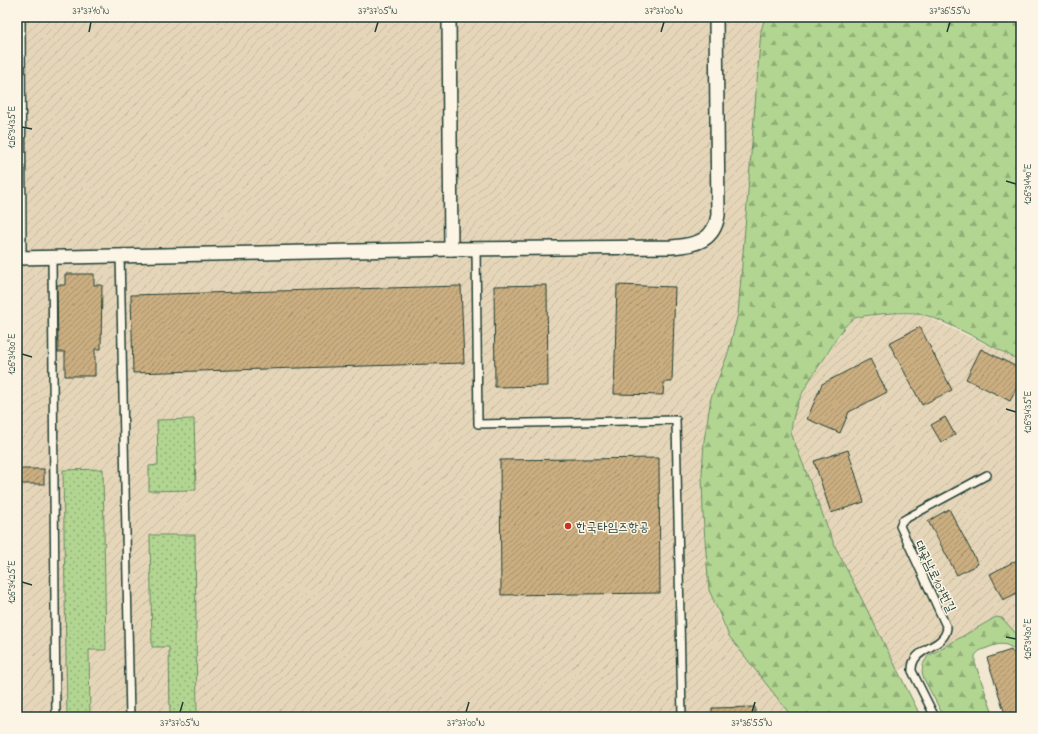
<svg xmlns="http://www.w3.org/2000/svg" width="1038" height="734" font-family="'Indie Flower','Poor Story',sans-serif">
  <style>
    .industrial { fill: url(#industrial-furrows) }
    .grass { fill: url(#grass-dots); stroke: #688a62 }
    .forest { fill: url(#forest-firs); stroke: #688a62 }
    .building { fill: url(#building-hatch); stroke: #1f3d34 }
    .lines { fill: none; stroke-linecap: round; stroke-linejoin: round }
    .lane-casing { stroke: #1f3d34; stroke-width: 10 }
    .street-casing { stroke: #1f3d34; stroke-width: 16 }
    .lane { stroke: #fcf5e5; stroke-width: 7 }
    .street { stroke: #fcf5e5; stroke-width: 13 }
    .ticks { fill: none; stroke: #1f3d34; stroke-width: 1.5 }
    .poi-dot { fill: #c8321e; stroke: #fcf5e5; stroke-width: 1.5 }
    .labels { text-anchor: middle; stroke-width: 3; stroke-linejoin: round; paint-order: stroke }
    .poi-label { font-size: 13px; fill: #1f3d34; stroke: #fcf5e5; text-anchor: start }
    .street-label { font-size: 13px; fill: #1f3d34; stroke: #fcf5e5 }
    .neatline { fill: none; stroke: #1f3d34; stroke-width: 1.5 }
    .ticks-label { font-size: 10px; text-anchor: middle; fill: #1f3d34 }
  </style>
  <defs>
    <pattern id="industrial-furrows" width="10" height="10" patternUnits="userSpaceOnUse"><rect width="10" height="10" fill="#e6d6b9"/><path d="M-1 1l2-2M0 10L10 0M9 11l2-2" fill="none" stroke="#c5b9a0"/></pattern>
    <pattern id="grass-dots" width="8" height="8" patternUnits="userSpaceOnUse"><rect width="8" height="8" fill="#b2d691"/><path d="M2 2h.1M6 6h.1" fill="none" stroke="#90af77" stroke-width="1.8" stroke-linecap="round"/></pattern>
    <pattern id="forest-firs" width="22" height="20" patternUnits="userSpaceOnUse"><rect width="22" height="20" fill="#b2d691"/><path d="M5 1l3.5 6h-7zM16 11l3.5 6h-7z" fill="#90af77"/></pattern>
    <pattern id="building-hatch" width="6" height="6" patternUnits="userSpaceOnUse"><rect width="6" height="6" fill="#cbae80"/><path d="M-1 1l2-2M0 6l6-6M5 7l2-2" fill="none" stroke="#a48f6a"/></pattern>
  </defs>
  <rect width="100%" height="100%" fill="#f2e7d1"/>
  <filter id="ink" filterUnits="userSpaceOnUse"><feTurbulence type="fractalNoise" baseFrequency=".025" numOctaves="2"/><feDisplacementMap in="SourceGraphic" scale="8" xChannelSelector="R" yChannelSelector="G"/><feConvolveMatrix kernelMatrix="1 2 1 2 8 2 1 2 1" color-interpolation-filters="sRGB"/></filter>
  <g filter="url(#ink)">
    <g class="industrial">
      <path d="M 17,17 L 765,17 L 761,31 L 738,314 L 728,353 L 711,398 L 704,441 L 702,474 L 703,514 L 709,590 L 719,617 L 729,636 L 792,717 L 17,717 Z"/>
      <path d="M 882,314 L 921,314 L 1021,361 L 1021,639 L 1002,619 L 996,617 L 928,656 L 898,671 L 834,544 L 791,433 L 792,419 L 797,405 L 811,378 L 846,327 L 855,318 Z"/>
    </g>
    <g class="grass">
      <path d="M 194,419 L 196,490 L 149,491 L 149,466 L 158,465 L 157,420 Z"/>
      <path d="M 103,469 L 106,650 L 89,650 L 90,717 L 67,717 L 63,470 Z"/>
      <path d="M 150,535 L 195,535 L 197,717 L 170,717 L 169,647 L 152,647 Z"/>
    </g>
    <g class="forest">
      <path d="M 765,17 L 1021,17 L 1021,361 C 992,347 952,323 922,314 C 911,311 866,314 855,318 C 844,323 831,348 824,359 C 808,381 793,404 791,433 L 834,544 L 921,717 L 792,717 L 729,636 L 709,590 L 703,514 L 702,474 L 704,441 L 711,398 L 728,353 L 738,314 L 761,31 Z"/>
      <path d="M 996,617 L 1002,618 L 1021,639 L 1021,655 C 1008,644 1004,641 987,648 C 981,650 978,651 975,656 L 975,663 L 994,717 L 944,717 L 924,679 L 922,672 L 923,664 L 928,656 Z"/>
    </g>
    <g class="building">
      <path d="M 65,274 L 94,274 L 94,285 L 102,285 L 101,349 L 95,349 L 95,376 L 65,376 L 65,352 L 58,352 L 57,285 L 65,285 Z"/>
      <path d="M 547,285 L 548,386 L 495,387 L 494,286 Z"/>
      <path d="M 617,285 L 675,287 L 672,382 L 664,382 L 663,395 L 614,394 Z"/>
      <path d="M 461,286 L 464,363 L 133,373 L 131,295 Z"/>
      <path d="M 920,327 L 952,390 L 922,405 L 889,343 Z"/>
      <path d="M 981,349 L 1021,369 L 1021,379 L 1010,401 L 966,379 Z"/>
      <path d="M 870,359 L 887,392 L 849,412 L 840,433 L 807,419 L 822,384 Z"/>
      <path d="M 945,417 L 955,435 L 941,442 L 931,425 Z"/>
      <path d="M 848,450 L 864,502 L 831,513 L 814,461 Z"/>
      <path d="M 659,458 L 660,593 L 501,595 L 500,460 Z"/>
      <rect x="17" y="469" width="27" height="15"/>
      <path d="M 949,509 L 978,564 L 957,575 L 928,521 Z"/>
      <path d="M 1021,558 L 1021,591 L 1003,600 L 990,574 Z"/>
      <path d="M 1011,650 L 1021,662 L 1021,717 L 1006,717 L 987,658 Z"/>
      <path d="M 755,707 L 755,717 L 712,717 L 712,708 Z"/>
    </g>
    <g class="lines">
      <g class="lane-casing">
        <g id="lane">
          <path d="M 476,248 L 478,424 L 676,420 L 682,717"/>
          <path d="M 120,255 L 130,717"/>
          <path d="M 52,257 L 56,717"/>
          <path d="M 935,717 L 912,671 C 911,646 944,650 947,628 L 900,526 L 902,521 L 907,518 L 987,475"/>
        </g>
      </g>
      <g class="street-casing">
        <g id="street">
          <path d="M 18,17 L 19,258"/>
          <path d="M 449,17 L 451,249"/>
          <path d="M 17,258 L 451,249 L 672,247 C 696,245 714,241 718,215 L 716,17"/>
        </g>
      </g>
      <use href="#lane" class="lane"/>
      <use href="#street" class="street"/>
    </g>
  </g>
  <path class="ticks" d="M 89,32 L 91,22M 375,32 L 378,22M 661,32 L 664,22M 947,32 L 950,22M 22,127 L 32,129M 1006,181 L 1016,184M 22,354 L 32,357M 1006,409 L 1016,412M 22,582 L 32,585M 1006,637 L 1016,639M 180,712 L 183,702M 466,712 L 469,702M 752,712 L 755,702"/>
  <circle class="poi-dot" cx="568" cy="526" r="4"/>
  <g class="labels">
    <g class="poi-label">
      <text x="576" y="531">한국타임즈항공</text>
    </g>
    <g class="street-label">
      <text transform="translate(936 576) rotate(64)" y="5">대곶남로107번길</text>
    </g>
  </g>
  <rect width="1038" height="734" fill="none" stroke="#fcf5e5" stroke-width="44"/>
  <rect x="22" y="22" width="994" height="690" class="neatline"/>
  <g class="ticks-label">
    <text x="91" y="14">37°37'10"N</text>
    <text x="378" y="14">37°37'05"N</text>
    <text x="664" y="14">37°37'00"N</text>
    <text x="950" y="14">37°36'55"N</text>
    <text transform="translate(11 127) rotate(-90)" y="4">126°34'35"E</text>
    <text transform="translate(1027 184) rotate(-90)" y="4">126°34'40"E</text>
    <text transform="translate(11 354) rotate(-90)" y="4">126°34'30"E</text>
    <text transform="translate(1027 412) rotate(-90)" y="4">126°34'35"E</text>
    <text transform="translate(11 582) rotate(-90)" y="4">126°34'25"E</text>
    <text transform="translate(1027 639) rotate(-90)" y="4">126°34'30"E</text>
    <text x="180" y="726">37°37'05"N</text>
    <text x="466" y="726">37°37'00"N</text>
    <text x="752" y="726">37°36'55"N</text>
  </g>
</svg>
